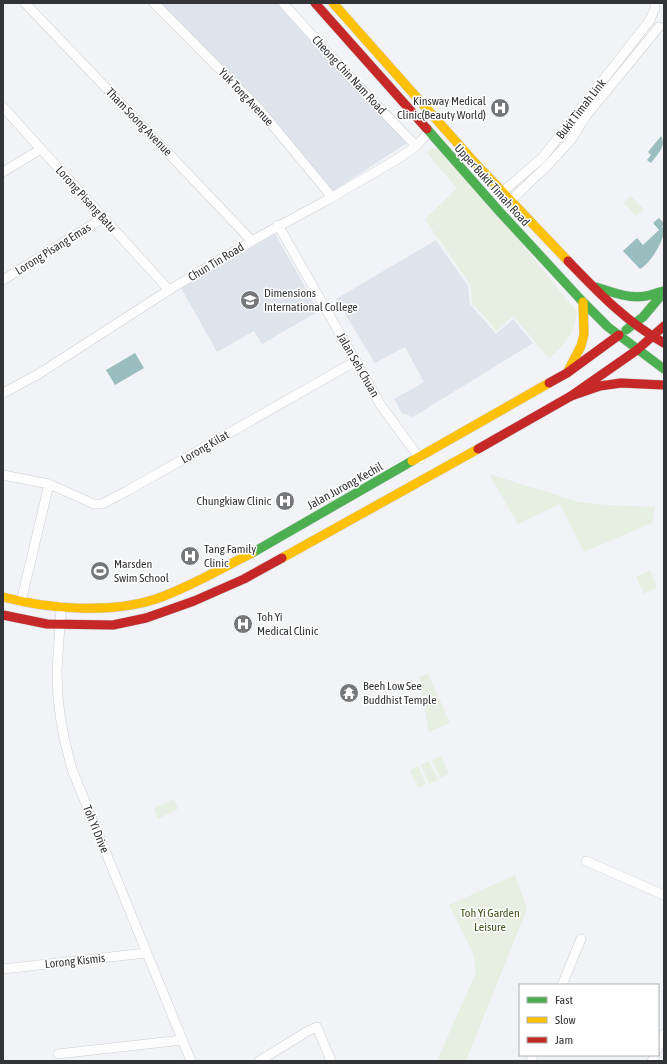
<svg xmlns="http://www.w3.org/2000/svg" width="667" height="1064" font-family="'Asap Condensed',sans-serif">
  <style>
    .built { fill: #dfe4ec }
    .green { fill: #e7eee2 }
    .water { fill: #9abebf }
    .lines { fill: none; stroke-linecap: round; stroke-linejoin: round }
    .street-casing { stroke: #cdcfd2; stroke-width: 10 }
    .fast-casing { stroke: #cdcfd2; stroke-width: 10 }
    .slow-casing { stroke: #cdcfd2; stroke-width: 10 }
    .jam-casing { stroke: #cdcfd2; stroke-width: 10 }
    .street { stroke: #fdfdfe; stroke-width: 9 }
    .fast { stroke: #4caf50; stroke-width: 9 }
    .slow { stroke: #ffc107; stroke-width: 9 }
    .jam { stroke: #c62828; stroke-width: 9 }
    .labels { text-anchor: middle; stroke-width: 3; stroke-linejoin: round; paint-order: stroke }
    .street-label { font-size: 12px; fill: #333437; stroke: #fff }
    .poi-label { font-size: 12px; fill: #333437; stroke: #fff; text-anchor: start }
    .park-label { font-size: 12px; fill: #3f541c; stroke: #fff }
  </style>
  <rect width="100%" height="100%" fill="#f1f3f7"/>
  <g class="built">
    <path d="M 160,3 L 280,3 L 407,143 L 327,195 Z"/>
    <path d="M 275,234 L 319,311 L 262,344 L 254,331 L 217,352 L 181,288 Z"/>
    <path d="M 436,240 L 468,286 L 470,304 L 496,334 L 513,319 L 533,343 L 413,417 L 402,413 L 394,399 L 424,382 L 405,347 L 375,363 L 336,299 Z"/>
  </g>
  <g class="green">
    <path d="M 433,148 L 448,153 L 577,312 C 572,337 568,341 549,358 L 513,316 L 497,331 L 472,303 L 471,286 L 425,219 L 457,188 L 427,153 Z"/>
    <path d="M 631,196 L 644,209 L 636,216 L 624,203 Z"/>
    <path d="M 489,474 L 579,502 L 606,505 L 655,507 L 652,523 L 584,552 L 560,504 L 518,524 Z"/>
    <path d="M 650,570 L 657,588 L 644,594 L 636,577 Z"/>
    <path d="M 428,674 L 450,723 L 429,732 L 419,677 Z"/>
    <path d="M 441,756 L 449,774 L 440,778 L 432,760 Z"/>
    <path d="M 429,761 L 438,780 L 429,784 L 421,765 Z"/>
    <path d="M 418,766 L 426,784 L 418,788 L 410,770 Z"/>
    <path d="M 174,799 L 178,809 L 158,819 L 154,808 Z"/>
    <path d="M 515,875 L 527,909 L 466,1061 L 437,1061 L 476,972 L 474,955 L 449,905 Z"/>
  </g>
  <g class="water">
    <path d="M 661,136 C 667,146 657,155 651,163 L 647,160 L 651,155 L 648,152 Z"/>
    <path d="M 659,218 L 664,223 L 662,227 L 664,229 C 664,241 651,263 640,269 L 623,251 L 637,238 L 643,245 L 659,230 L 653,223 Z"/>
    <path d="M 135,353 L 144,368 L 115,385 L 106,370 Z"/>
  </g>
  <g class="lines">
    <g class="street-casing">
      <g id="street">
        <path d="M 25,3 L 252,241"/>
        <path d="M 154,3 L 260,110 L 332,197"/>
        <path d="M 283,3 L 346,73 L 416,146"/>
        <path d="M 3,107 L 169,290"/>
        <path d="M 3,172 L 41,149"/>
        <path d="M 500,194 L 542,158 L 650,20 L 655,8 L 655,3"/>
        <path d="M 509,202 L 548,165 L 570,141 L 586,116 L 659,27"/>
        <path d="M 278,225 L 380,404 L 420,459"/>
        <path d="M 3,280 L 103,218"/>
        <path d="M 3,393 L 37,375 L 169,290 L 255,239 L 329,199 L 399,158 L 416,146 L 429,132"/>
        <path d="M 3,475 L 49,484 L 94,504 L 102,504 L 127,491 L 356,361"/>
        <path d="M 21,602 L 49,484"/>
        <path d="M 61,607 C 60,629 58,650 57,672 C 57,706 63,740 73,772 L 191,1061"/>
        <path d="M 586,861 L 664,895"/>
        <path d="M 3,969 L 146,953"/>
        <path d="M 562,985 L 581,939"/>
        <path d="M 658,1048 L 664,1034"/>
        <path d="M 58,1054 L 182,1040"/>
        <path d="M 259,1061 L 308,1031 L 317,1027 L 331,1061"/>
        <path d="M 531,1061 L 533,1055"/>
        <path d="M 652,1061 L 655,1055"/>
      </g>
    </g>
    <g class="fast-casing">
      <g id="fast">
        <path d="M 427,129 L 499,211 L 583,302 L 608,327 L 664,369"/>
        <path d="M 596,287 C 612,292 629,299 646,296 C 652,295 658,292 664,291"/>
        <path d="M 626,330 L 643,317 L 664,292"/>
        <path d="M 252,553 L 412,461"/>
      </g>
    </g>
    <g class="slow-casing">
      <g id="slow">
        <path d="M 333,3 L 475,163 L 568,261"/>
        <path d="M 567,373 L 581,346 L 584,334 L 583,302"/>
        <path d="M 412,461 L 549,383"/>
        <path d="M 282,558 L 478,449"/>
        <path d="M 3,597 C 48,609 111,614 156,599 C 190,587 220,569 252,553"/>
      </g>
    </g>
    <g class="jam-casing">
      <g id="jam">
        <path d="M 315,3 L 427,129"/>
        <path d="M 568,261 C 598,292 626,322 664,343"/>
        <path d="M 637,350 L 664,326"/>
        <path d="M 549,383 L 567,373 L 619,335"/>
        <path d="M 571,396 L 600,386 L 621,383 L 664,385"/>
        <path d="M 478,449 L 571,396 L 637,350"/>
        <path d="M 3,615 L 47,624 L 113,625 L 146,618 L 194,601 L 244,579 L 282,558"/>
      </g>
    </g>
    <use href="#street" class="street"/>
    <use href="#fast" class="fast"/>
    <use href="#slow" class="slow"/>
    <use href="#jam" class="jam"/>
  </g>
  <defs>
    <g id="hospital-disc" transform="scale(1)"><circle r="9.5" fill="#76777a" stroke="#fff"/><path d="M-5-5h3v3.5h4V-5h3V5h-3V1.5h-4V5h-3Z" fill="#fff"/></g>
    <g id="university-disc" transform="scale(1)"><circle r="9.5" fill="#76777a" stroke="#fff"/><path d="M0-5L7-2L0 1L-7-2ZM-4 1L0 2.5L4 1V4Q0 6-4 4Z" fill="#fff"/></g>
    <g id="stadium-disc" transform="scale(1)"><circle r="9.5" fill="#76777a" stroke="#fff"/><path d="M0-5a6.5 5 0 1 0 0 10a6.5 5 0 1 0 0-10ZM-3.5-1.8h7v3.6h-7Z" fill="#fff"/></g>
    <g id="temple-disc" transform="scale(1)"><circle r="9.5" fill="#76777a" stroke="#fff"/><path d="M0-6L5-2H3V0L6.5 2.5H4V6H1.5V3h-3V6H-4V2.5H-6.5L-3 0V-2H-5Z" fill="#fff"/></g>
  </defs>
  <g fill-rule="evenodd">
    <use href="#hospital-disc" x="500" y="108"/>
    <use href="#university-disc" x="250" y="300"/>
    <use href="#hospital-disc" x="285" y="501"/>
    <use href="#hospital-disc" x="190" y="556"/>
    <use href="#stadium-disc" x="100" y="571"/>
    <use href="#hospital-disc" x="243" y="624"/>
    <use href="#temple-disc" x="349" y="693"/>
  </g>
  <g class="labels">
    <g class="street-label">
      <text transform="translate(349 75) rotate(47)" y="4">Cheong Chin Nam Road</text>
      <text transform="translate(246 97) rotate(47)" y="4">Yuk Tong Avenue</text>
      <text transform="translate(581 109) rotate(-52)" y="4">Bukit Timah Link</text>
      <text transform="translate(139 122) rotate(46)" y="4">Tham Soong Avenue</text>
      <text transform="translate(492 185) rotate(48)" y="4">Upper Bukit Timah Road</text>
      <text transform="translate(86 199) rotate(48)" y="4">Lorong Pisang Batu</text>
      <text transform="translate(53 249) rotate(-32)" y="4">Lorong Pisang Emas</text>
      <text transform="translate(216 262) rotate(-31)" y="4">Chun Tin Road</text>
      <text transform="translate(358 365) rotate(60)" y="4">Jalan Seh Chuan</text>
      <text transform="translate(205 447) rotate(-30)" y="4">Lorong Kilat</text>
      <text transform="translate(345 486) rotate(-29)" y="4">Jalan Jurong Kechil</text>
      <text transform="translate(96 829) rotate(68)" y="4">Toh Yi Drive</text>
      <text transform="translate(75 961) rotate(-6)" y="4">Lorong Kismis</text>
    </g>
    <g class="poi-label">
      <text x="486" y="105" text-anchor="end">Kinsway Medical<tspan x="486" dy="14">Clinic(Beauty World)</tspan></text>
      <text x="264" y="297">Dimensions<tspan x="264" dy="14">International College</tspan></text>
      <text x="271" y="505" text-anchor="end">Chungkiaw Clinic</text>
      <text x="204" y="553">Tang Family<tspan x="204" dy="14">Clinic</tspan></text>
      <text x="114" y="568">Marsden<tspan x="114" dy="14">Swim School</tspan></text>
      <text x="257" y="621">Toh Yi<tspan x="257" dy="14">Medical Clinic</tspan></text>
      <text x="363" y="690">Beeh Low See<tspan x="363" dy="14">Buddhist Temple</tspan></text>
    </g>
    <g class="park-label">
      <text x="490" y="917">Toh Yi Garden<tspan x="490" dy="14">Leisure</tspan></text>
    </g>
  </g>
  <rect width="667" height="1064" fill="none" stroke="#333437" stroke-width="8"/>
  <rect x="519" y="984" width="140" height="72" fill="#ffffff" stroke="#adaeaf"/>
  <rect x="527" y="997" width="20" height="6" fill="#4caf50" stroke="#adaeaf"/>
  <text x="555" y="1004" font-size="12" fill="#333437">Fast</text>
  <rect x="527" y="1017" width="20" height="6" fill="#ffc107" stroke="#adaeaf"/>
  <text x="555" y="1024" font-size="12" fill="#333437">Slow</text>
  <rect x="527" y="1037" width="20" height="6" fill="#c62828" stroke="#adaeaf"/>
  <text x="555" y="1044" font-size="12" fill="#333437">Jam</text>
</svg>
